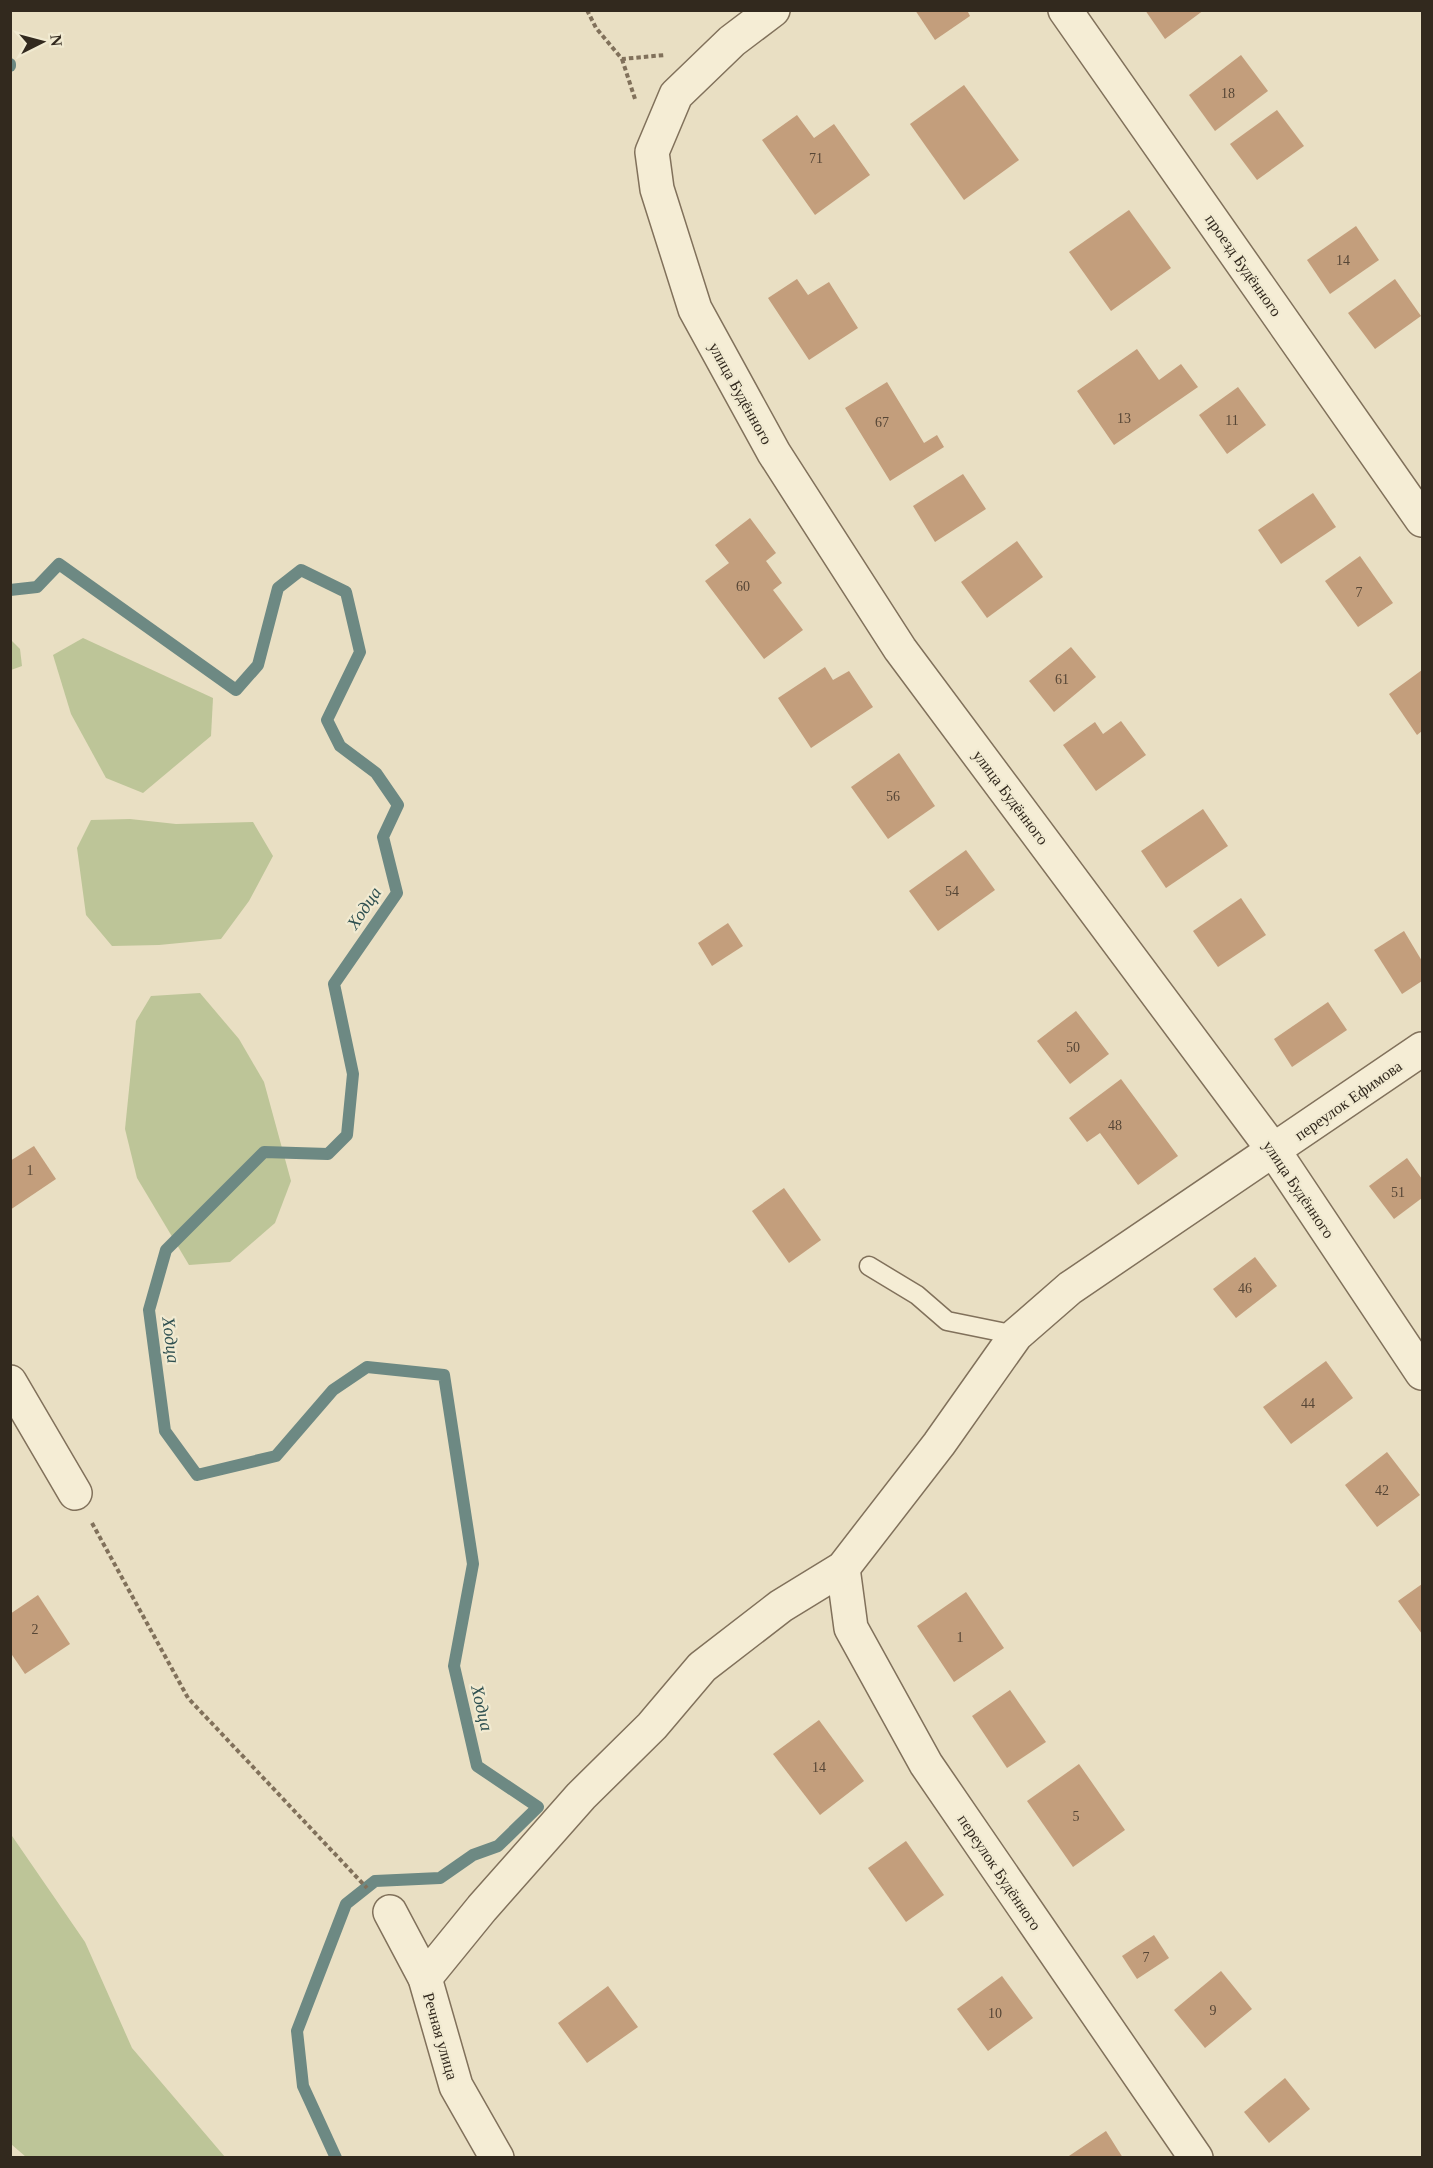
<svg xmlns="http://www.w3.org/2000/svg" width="1433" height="2168" font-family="Georgia,serif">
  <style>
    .green { fill: #bdc598 }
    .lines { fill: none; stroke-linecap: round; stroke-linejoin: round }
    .stream { stroke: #6d8983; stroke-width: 12 }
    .building { fill: #c39e7c }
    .lane-casing { stroke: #81715b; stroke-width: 21 }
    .street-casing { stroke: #81715b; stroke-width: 36 }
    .path { stroke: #81715b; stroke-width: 4; stroke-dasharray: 4.5 3; stroke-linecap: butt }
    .lane { stroke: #f5edd5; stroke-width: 18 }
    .street { stroke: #f5edd5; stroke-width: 33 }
    .labels { text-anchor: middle; stroke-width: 4.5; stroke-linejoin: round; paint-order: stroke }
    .number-label { font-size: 14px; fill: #564636 }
    .street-label { font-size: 16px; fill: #32291e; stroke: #f1ead1 }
    .water-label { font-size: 18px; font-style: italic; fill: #2f5050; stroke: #f1ead1 }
  </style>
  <rect width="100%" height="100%" fill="#e9dfc3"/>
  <g class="green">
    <path d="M 83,638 L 213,698 L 211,736 L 143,793 L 106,778 L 71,714 L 53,655 Z"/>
    <path d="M 11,640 L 20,649 L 22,666 L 11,670 Z"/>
    <path d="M 130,819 L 176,824 L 253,822 L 273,856 L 249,901 L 221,939 L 159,945 L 112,946 L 86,915 L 77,848 L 91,820 Z"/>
    <path d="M 200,993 L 239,1039 L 264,1082 L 291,1181 L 275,1223 L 230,1262 L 189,1265 L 137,1178 L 125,1129 L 136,1021 L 151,996 Z"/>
    <path d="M 10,1833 L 85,1942 L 132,2048 L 225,2157 L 26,2157 L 11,2144 Z"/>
  </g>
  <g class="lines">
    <g class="stream">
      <path d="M 10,64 L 10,66"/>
      <path d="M 10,590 L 37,587 L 59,564 L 236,690 L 258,665 L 278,588 L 301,570 L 346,592 L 360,652 L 327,720 L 340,746 L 376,773 L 398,805 L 383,837 L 397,893 L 334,984 L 353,1074 L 347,1135 L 328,1154 L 264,1152 L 166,1250 L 149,1310 L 165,1431 L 197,1475 L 276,1456 L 333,1390 L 367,1367 L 444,1375 L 473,1564 L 454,1666 L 477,1766 L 538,1807 L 498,1846 L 473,1855 L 440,1878 L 375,1881 L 346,1904 L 297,2031 L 303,2086 L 336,2158"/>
    </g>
  </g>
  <g class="building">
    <path d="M 915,10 L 967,10 L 970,16 L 935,40 Z"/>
    <path d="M 1145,10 L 1204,10 L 1165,39 Z"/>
    <path d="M 1241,55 L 1268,91 L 1215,131 L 1189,95 Z"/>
    <path d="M 964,85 L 1019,160 L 964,200 L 910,124 Z"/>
    <path d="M 1277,110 L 1304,146 L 1257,180 L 1230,144 Z"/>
    <path d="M 797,115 L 814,138 L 834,124 L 870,175 L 815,215 L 762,140 Z"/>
    <path d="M 1129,210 L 1171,268 L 1111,311 L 1069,252 Z"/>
    <path d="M 1356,226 L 1379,260 L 1330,294 L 1307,260 Z"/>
    <path d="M 797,279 L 808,295 L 829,282 L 858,328 L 809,360 L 768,298 Z"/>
    <path d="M 1395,279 L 1421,316 L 1375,349 L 1348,313 Z"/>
    <path d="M 1137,349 L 1159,380 L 1181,364 L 1198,387 L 1114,445 L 1077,391 Z"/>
    <path d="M 887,382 L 924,443 L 937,435 L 944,447 L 890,481 L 845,408 Z"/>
    <path d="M 1238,387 L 1266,425 L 1227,454 L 1199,415 Z"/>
    <path d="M 963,474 L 986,509 L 935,542 L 913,506 Z"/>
    <path d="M 1313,493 L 1336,527 L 1281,564 L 1258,530 Z"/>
    <path d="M 750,518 L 776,553 L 766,561 L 782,583 L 773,590 L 803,630 L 764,659 L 705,581 L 729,563 L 715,545 Z"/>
    <path d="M 1017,541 L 1043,577 L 987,618 L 961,582 Z"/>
    <path d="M 1360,556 L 1393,603 L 1358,627 L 1325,581 Z"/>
    <path d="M 1071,647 L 1096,677 L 1054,712 L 1029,681 Z"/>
    <path d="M 825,667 L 833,680 L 849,671 L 873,707 L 811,748 L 778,698 Z"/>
    <path d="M 1422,670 L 1422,731 L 1417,735 L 1389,694 Z"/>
    <path d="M 1121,721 L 1146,755 L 1096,791 L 1063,745 L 1095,722 L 1103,734 Z"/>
    <path d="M 899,753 L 935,806 L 888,839 L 851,787 Z"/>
    <path d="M 1203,809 L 1228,846 L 1166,888 L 1141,851 Z"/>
    <path d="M 966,850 L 995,890 L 938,931 L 909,891 Z"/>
    <path d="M 1241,898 L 1266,935 L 1218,967 L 1193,931 Z"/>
    <path d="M 728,923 L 743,946 L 712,966 L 698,943 Z"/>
    <path d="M 1404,931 L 1422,961 L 1422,981 L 1402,994 L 1374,950 Z"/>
    <path d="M 1328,1002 L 1347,1030 L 1292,1067 L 1274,1039 Z"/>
    <path d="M 1076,1011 L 1109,1054 L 1070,1084 L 1037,1041 Z"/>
    <path d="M 1121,1079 L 1178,1156 L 1138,1185 L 1100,1133 L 1087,1142 L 1069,1118 Z"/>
    <path d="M 34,1146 L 56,1179 L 10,1210 L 10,1161 Z"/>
    <path d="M 1407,1158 L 1422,1179 L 1422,1198 L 1394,1219 L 1369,1186 Z"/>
    <path d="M 784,1188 L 821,1240 L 789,1263 L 752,1211 Z"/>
    <path d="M 1255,1257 L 1277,1286 L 1236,1318 L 1213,1289 Z"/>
    <path d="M 1326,1361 L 1353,1398 L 1291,1444 L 1263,1407 Z"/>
    <path d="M 1387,1452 L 1420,1495 L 1377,1527 L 1345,1485 Z"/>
    <path d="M 1422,1584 L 1422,1634 L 1398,1601 Z"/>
    <path d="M 966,1592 L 1004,1648 L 954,1682 L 917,1626 Z"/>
    <path d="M 38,1595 L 70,1644 L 25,1674 L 10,1652 L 10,1614 Z"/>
    <path d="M 1010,1690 L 1046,1742 L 1007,1768 L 972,1716 Z"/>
    <path d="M 819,1720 L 864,1781 L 820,1815 L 773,1754 Z"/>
    <path d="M 1079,1764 L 1125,1830 L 1073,1867 L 1027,1801 Z"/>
    <path d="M 906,1841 L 944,1895 L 906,1922 L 868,1868 Z"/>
    <path d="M 1154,1935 L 1169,1958 L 1137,1979 L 1122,1956 Z"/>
    <path d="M 1221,1971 L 1252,2009 L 1205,2048 L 1174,2010 Z"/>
    <path d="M 1002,1976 L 1033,2018 L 988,2051 L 957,2009 Z"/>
    <path d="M 608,1986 L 638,2027 L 587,2063 L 558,2023 Z"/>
    <path d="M 1285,2078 L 1310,2109 L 1269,2143 L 1244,2112 Z"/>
    <path d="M 1106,2131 L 1123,2158 L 1066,2158 Z"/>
  </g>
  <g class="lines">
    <g class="lane-casing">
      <path id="lane" d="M 869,1266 L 917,1295 L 947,1321 L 1016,1335"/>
    </g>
    <g class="street-casing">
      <g id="street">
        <path d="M 773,10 L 732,41 L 676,95 L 652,152 L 657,189 L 695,309 L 774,453 L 900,649 L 1274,1151 L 1422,1373"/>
        <path d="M 1065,10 L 1422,520"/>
        <path d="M 10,1382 L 75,1493"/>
        <path d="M 843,1568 L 851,1628 L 926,1764 L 1196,2158"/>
        <path d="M 390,1912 L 425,1978 L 456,2086 L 497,2158"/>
        <path d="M 425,1978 L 482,1908 L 581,1796 L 652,1726 L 702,1667 L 781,1606 L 843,1568 L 939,1444 L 1016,1335 L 1070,1288 L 1422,1049"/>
      </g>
    </g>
    <g class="path">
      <path d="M 587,10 L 596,28 L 622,59 L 665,55"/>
      <path d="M 622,59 L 635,99"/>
      <path d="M 92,1523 L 188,1698 L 367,1888"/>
    </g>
    <use href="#lane" class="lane"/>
    <use href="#street" class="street"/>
  </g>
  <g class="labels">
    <g class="number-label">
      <text x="1228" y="98">18</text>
      <text x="816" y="163">71</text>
      <text x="1343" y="265">14</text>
      <text x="1124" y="423">13</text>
      <text x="1232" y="425">11</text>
      <text x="882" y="427">67</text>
      <text x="743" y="591">60</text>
      <text x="1359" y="597">7</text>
      <text x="1062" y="684">61</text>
      <text x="893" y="801">56</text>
      <text x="952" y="896">54</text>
      <text x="1073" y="1052">50</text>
      <text x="1115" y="1130">48</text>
      <text x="30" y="1175">1</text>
      <text x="1398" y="1197">51</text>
      <text x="1245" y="1293">46</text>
      <text x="1308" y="1408">44</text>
      <text x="1382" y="1495">42</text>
      <text x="35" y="1634">2</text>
      <text x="960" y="1642">1</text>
      <text x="819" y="1772">14</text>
      <text x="1076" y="1821">5</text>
      <text x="1146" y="1962">7</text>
      <text x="1213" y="2015">9</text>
      <text x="995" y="2018">10</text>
    </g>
    <g class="street-label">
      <text transform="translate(1244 265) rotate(55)" y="6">проезд Будённого</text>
      <text transform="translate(741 393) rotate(61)" y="6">улица Будённого</text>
      <text transform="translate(1011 797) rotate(53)" y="6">улица Будённого</text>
      <text transform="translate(1348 1100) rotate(-35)" y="6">переулок Ефимова</text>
      <text transform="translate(1299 1189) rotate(56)" y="6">улица Будённого</text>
      <text transform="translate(1000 1872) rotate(56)" y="6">переулок Будённого</text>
      <text transform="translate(441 2036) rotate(74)" y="6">Речная улица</text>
    </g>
    <g class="water-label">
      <text transform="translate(364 908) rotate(-56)" y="6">Ходца</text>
      <text transform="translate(171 1340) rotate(83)" y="6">Ходца</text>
      <text transform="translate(482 1708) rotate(77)" y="6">Ходца</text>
    </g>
  </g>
  <rect width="1433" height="2168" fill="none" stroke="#32291e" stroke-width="24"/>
  <g transform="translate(42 42) rotate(84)" stroke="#f1ead1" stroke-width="4.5" paint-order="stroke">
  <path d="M0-4.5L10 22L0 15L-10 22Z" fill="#32291e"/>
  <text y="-9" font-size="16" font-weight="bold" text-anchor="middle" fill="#32291e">N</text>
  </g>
</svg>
